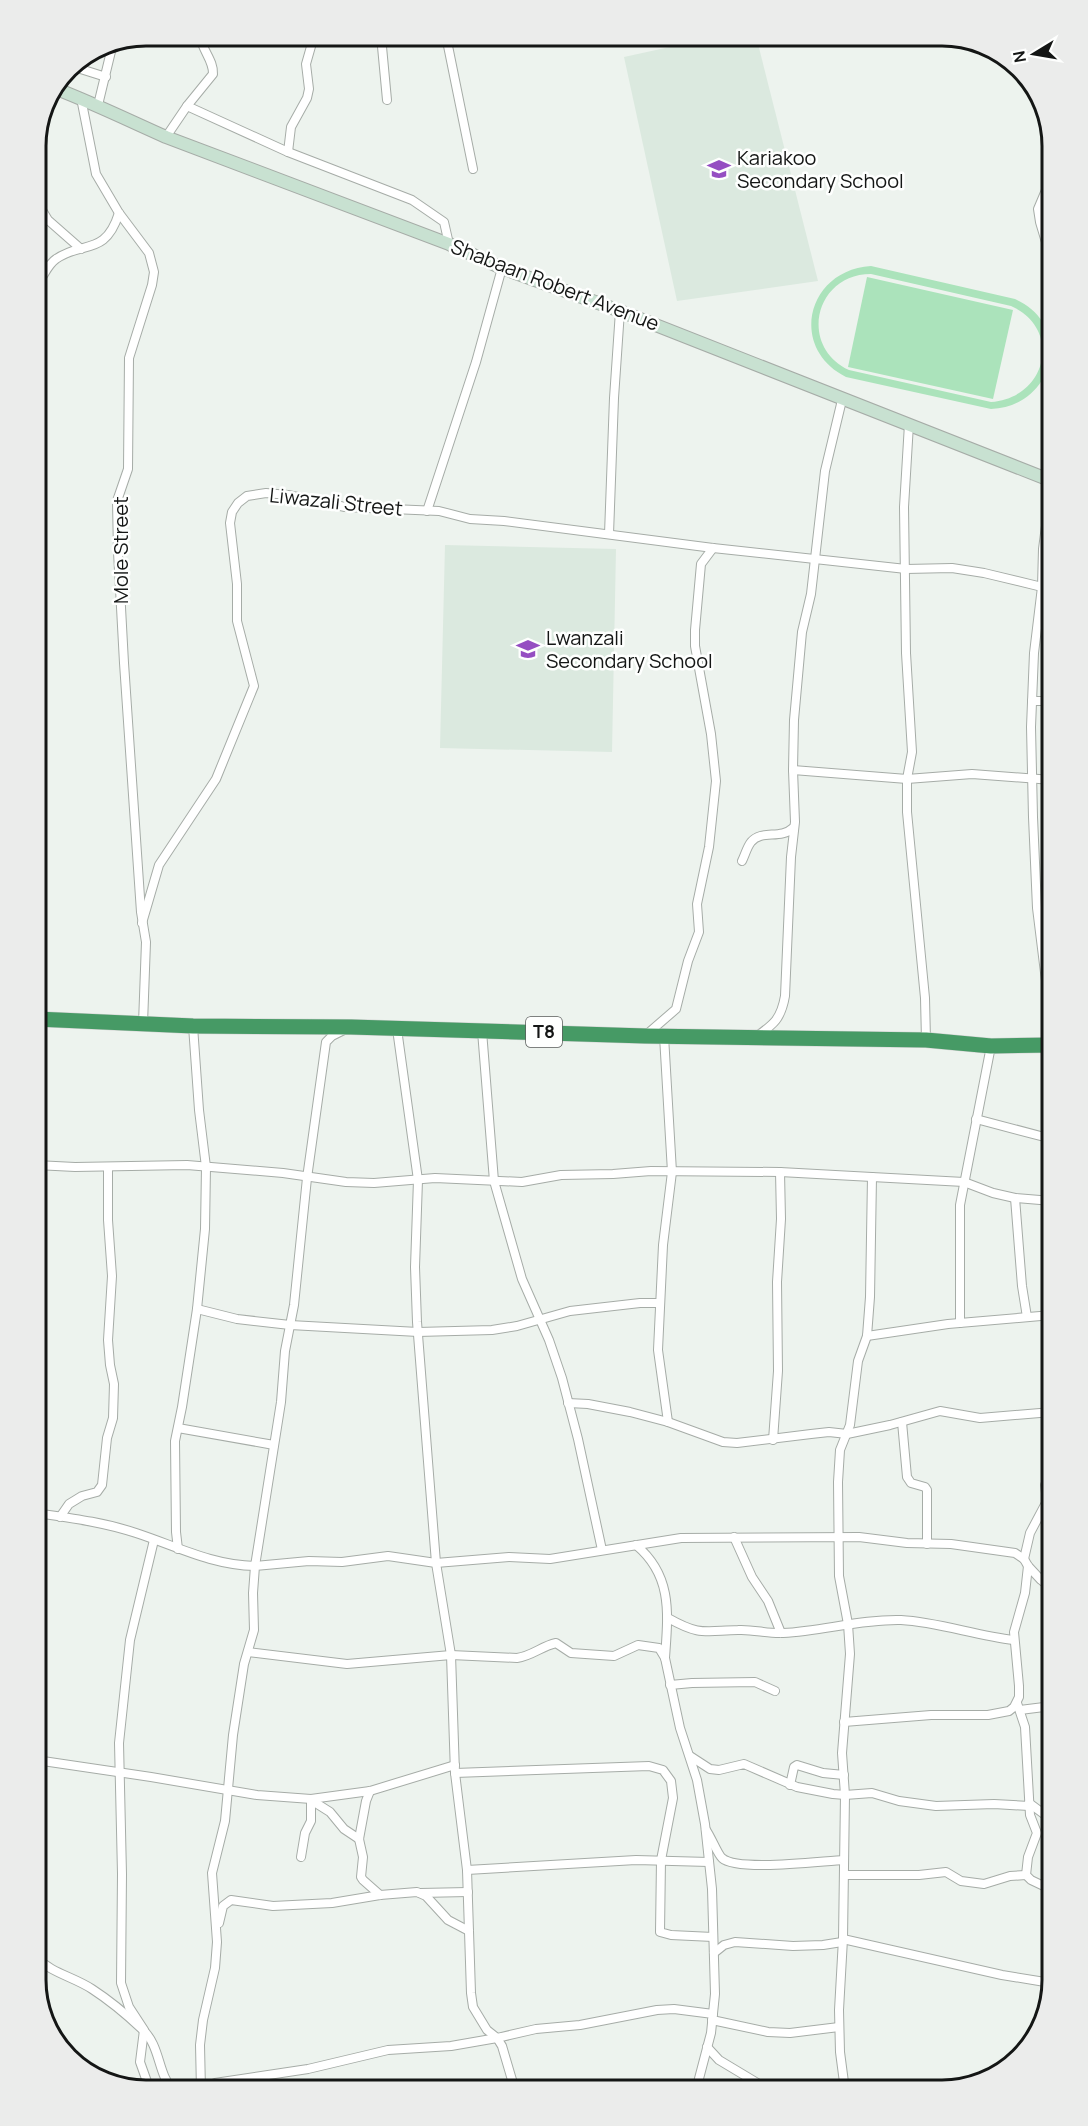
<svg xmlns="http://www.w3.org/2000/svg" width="1088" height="2126" font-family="Manrope,sans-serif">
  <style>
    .built { fill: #dbe9df }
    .green { fill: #abe3bb; fill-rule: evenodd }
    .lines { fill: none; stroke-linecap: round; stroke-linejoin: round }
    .street-casing { stroke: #a6aca7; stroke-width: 10 }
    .secondary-casing { stroke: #a6aca7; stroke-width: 14 }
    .highway-casing { stroke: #d0d0d0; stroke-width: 16 }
    .street { stroke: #fff; stroke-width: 8 }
    .secondary { stroke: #c8e1d1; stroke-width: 12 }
    .highway { stroke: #469a65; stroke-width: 15 }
    .labels { text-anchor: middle; stroke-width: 5; stroke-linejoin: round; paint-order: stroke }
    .shield { fill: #fefffe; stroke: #5a5c5b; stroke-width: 1.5 }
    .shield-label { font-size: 18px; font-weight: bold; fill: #141615 }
    .poi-label { font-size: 20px; fill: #141615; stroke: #fefffe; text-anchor: start }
    .street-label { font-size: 20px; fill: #141615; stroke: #fefffe }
    .rim { fill: none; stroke: #141615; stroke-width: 3 }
  </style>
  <rect width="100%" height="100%" fill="#edf3ee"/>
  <g class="built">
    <path d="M 720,36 L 756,36 L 818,281 L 677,301 L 624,57 Z"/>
    <path d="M 445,545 L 616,549 L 612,752 L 440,748 Z"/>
  </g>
  <g class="green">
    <path d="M 871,266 L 1015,299 C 1074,325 1055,406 991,409 L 846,377 C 788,348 807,270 871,266 ZM 871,274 L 1011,306 C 1063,329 1047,398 991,402 L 849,370 C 798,346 815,274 871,274 Z"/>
    <path d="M 867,277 L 1013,310 L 993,399 L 848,367 Z"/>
  </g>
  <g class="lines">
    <g class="street-casing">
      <g id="street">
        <path d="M 381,36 L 387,100"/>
        <path d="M 446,36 L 473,169"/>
        <path d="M 71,66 L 106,77"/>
        <path d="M 81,98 L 96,174 L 119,213 L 149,253 L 154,272 L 152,285 L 129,358 L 128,469 L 117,501 L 118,552 L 124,663 L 141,912 L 146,942 L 143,1024"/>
        <path d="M 98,105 L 113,43"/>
        <path d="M 187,106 L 288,152 L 412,200 L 444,222 L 449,244"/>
        <path d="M 166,137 L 187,106 L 213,74 C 214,61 202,50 200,36"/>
        <path d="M 288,152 L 291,127 L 307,98 L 309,89 L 306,64 L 314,36"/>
        <path d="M 36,200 L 48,220 L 81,249"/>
        <path d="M 1052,262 L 1040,222 L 1038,209 L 1052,176"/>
        <path d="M 36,285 C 44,277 47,265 56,259 C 83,240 105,257 119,213"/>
        <path d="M 909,424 L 904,507 L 906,653 L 912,752 L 907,779 L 907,812 L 925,998 L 926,1040"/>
        <path d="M 427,511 L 476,362 L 502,268"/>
        <path d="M 609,534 L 614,398 L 620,311"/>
        <path d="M 1032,701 L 1052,701"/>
        <path d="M 793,770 L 907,779 L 972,774 L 1052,780"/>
        <path d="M 742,861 C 745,855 747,847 751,842 C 762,829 780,840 793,828"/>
        <path d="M 142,923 L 159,865 L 216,779 L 254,686 L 237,621 L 237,584 L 230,523 L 232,512 L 238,503 L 247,496 L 266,493 L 288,495 L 345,507 L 439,511 L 470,519 L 504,521 L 713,548 L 906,569 L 952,568 L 984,573 L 1042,587"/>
        <path d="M 397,1029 L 418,1180 L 415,1267 L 417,1322 L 436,1563 L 451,1655 L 455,1773 L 467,1870 L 471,1993 L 473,2007 L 487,2030 L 497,2038 L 502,2046 L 515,2090"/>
        <path d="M 482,1031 L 494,1181 L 522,1279 L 549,1340 L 562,1378 L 578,1439 L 602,1550"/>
        <path d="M 646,1035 L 676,1009 L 688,961 L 699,932 L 697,904 L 709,847 L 716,781 L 711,734 L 695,646 L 695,630 L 701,564 L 713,548"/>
        <path d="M 664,1036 L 672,1172 L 663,1245 L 658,1350 L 668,1422"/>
        <path d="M 756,1037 C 774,1024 781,1019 785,996 L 791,857 L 795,822 L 793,770 L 794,720 L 802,632 L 811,594 L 825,471 L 842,400"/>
        <path d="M 1048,1045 L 1050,1013 L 1037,908 L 1033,817 L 1031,727 L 1034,653 L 1042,587 L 1043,549 L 1048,511 L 1052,503"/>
        <path d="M 976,1119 L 1052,1139"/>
        <path d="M 36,1165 L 75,1167 L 187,1165 L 283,1173 L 346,1182 L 374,1183 L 435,1178 L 522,1182 L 561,1175 L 613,1174 L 651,1171 L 780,1172 L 964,1182 L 993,1193 L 1015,1198 L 1052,1201"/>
        <path d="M 1015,1198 L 1022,1286 L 1027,1317"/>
        <path d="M 197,1309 L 237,1319 L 290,1325 L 418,1332 L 492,1330 L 517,1326 L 570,1311 L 640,1303 L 659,1303"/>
        <path d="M 960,1323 L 960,1205 L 991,1046"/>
        <path d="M 867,1336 L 948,1324 L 1052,1315"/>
        <path d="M 568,1403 L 588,1404 L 630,1412 L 668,1422 L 723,1442 L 737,1443 L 811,1434 L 829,1432 L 847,1434 L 890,1425 L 940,1411 L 980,1418 L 1052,1412"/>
        <path d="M 902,1422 L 907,1477 L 911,1483 L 925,1487 L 927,1490 L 927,1544"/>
        <path d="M 178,1428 L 274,1445"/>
        <path d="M 773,1440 L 778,1371 L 777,1282 L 781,1219 L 780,1172"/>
        <path d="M 36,1513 C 70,1518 103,1522 136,1533 C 176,1546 211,1565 255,1566 L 281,1402 L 285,1351 L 294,1305 L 307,1178 L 326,1042 L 332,1036 L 344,1030"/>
        <path d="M 60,1517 L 69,1504 L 82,1496 L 97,1492 L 102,1485 L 107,1438 L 113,1418 L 114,1384 L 110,1365 L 108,1340 L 112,1276 L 108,1220 L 108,1167"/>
        <path d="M 734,1537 L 752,1577 L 768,1601 L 781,1633"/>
        <path d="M 636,1545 C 673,1576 668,1614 665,1658"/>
        <path d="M 178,1549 L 176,1532 L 175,1441 L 182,1407 L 197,1309 L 205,1229 L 206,1167 L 199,1110 L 193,1026"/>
        <path d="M 1024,1559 L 1030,1533 L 1047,1501 L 1045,1485 L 1052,1473"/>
        <path d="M 668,1618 C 700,1636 704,1631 738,1630 C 753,1629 768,1634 783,1633 C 823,1631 861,1619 901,1620 C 939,1622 976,1636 1014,1640"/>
        <path d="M 248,1652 L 347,1664 L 451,1655 L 517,1658 C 532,1656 542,1646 556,1643 L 571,1653 L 614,1656 L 638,1645 L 659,1648 L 665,1658 L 680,1728 L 697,1780 L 705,1824 L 712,1889 L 715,1994 L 711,2033 L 696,2090"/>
        <path d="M 670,1685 L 692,1683 L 755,1682 L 775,1691"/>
        <path d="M 1017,1703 L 1025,1727 L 1030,1815 L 1037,1833 L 1028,1857 L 1026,1875 L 1031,1880 L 1052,1890"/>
        <path d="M 1020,1710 L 1052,1706"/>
        <path d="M 844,1722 L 931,1715 L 988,1715 L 1009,1711 L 1014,1707 L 1019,1697 L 1019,1686 L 1014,1632 L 1025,1593 L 1028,1566"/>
        <path d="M 690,1756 L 710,1769 L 719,1770 L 744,1764 L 797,1787 L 833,1794 L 845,1795 L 872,1793 L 899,1801 L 936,1806 L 994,1804 L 1029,1806"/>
        <path d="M 36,1760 L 151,1777 L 257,1795 L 311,1799 L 370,1791 L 455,1765"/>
        <path d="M 455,1773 L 649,1766 L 663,1770 L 671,1781 L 673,1798 L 661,1860 L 660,1932 L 671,1935 L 713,1937"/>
        <path d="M 790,1785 L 794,1767 L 797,1765 L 823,1773 L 844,1775"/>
        <path d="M 370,1791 L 366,1801 L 359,1839 L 363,1857 L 361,1877 L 363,1880 L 380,1895"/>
        <path d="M 311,1800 L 330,1812 L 344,1829 L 359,1839"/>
        <path d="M 1029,1803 L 1052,1820"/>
        <path d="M 706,1830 C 711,1837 718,1855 722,1858 C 737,1872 821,1861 844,1860"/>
        <path d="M 301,1857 L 305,1833 L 311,1821 L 311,1799"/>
        <path d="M 467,1870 L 636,1860 L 709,1862"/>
        <path d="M 844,1875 L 919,1875 L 946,1872 L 961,1881 L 984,1884 L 1010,1876 L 1026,1875"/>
        <path d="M 420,1893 L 468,1892"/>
        <path d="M 219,1923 L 223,1906 L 231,1900 L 273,1906 L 332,1903 L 380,1895 L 417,1892 L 426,1896 L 448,1920 L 469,1931"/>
        <path d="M 843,1939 L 1002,1975 L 1051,1983"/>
        <path d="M 714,1953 L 724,1945 L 735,1942 L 793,1946 L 823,1945 L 842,1942"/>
        <path d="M 36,1957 C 51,1973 74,1977 92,1989 C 109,2000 127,2015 142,2029 C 161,2046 157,2073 173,2090"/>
        <path d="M 712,2020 L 768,2032 L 790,2033 L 839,2027"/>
        <path d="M 707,2047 L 719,2060 L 769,2090"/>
        <path d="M 201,2089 L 215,2083 L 308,2069 L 388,2050 L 451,2046 L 497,2038 L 536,2029 L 580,2025 L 657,2010 L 674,2009 L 713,2014"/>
        <path d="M 150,2090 L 140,2062 L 144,2030 L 129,2007 L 121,1983 L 122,1874 L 119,1743 L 130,1640 L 154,1540"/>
        <path d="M 201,2090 L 200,2045 L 203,2020 L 215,1968 L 217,1942 L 212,1873 L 225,1821 L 233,1735 L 244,1664 L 254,1630 L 253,1593 L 255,1566 L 309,1561 L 342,1562 L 388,1556 L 436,1563 L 509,1557 L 550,1559 L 681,1538 L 859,1537 L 907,1543 L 951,1544 L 1015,1553 L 1024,1559 L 1028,1566 L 1041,1580 L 1052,1589"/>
        <path d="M 845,2090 L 840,2052 L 839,2010 L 843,1939 L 845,1795 L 842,1753 L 850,1654 L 848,1624 L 839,1576 L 838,1482 L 840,1450 L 850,1425 L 858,1361 L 867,1336 L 870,1297 L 872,1177"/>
      </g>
    </g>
    <g class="secondary-casing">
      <path id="secondary" d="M 59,90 C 95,104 130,121 166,137 L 449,244 L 502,268 L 620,311 L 1052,481"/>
    </g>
    <g class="highway-casing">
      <path id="highway" d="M 36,1019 L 193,1026 L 351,1027 L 645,1036 L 926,1040 L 991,1046 L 1052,1045"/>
    </g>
    <use href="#street" class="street"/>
    <use href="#secondary" class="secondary"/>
    <use href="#highway" class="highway"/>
  </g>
  <defs>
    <g id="school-bare" transform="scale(1.8)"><path d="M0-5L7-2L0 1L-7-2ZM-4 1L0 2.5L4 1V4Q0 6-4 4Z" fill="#954ec2" stroke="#fefffe" stroke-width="2.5" paint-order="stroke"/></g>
  </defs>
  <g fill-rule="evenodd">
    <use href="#school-bare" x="719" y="169"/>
    <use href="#school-bare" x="528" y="649"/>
  </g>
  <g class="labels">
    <rect class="shield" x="526" y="1017" width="36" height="30" rx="4.5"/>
    <g class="shield-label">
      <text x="544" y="1038">T8</text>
    </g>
    <g class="poi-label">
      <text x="737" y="165">Kariakoo<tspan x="737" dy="23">Secondary School</tspan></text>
      <text x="546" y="645">Lwanzali<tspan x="546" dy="23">Secondary School</tspan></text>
    </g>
    <g class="street-label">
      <text transform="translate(555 285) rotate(21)" y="7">Shabaan Robert Avenue</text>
      <text transform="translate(336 502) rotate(6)" y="7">Liwazali Street</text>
      <text transform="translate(121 550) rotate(-90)" y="7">Mole Street</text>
    </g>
  </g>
  <path d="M0 0H1088V2126H0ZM146 46H942A100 100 0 0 1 1042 146V1980A100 100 0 0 1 942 2080H146A100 100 0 0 1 46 1980V146A100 100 0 0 1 146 46Z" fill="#ebeceb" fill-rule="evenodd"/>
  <path class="rim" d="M146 46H942A100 100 0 0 1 1042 146V1980A100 100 0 0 1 942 2080H146A100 100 0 0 1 46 1980V146A100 100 0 0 1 146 46Z"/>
  <g transform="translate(1034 54) rotate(259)" stroke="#fefffe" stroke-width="4.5" paint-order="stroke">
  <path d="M0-4.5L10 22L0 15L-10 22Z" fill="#141615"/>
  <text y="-9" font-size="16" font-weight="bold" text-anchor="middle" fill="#141615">N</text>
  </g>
</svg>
